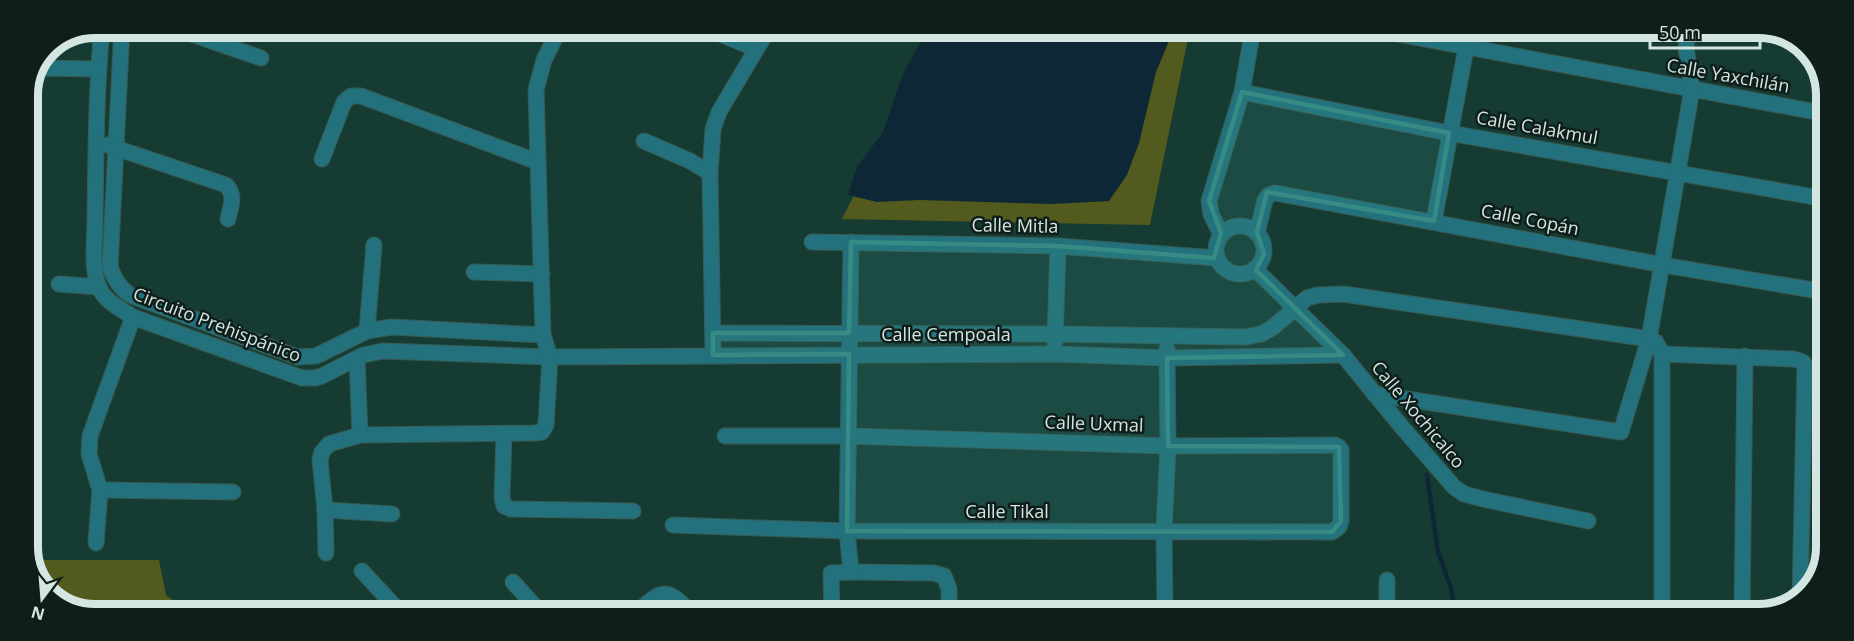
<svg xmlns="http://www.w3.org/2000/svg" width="1854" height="641" font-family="'Open Sans',sans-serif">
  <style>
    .green { fill: #525a1d }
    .water { fill: #0d2737 }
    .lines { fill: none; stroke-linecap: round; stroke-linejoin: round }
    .stream { stroke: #0d2737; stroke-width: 4.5 }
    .minor-casing { stroke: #385a52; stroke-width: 17 }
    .minor { stroke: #22717c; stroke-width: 15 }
    .marked { fill: #368c85; fill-opacity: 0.2; stroke: #368c85; stroke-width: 4.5; stroke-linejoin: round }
    .labels { text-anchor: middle; stroke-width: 5; stroke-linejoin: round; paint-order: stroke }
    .street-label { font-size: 18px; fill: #d3e6e1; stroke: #0f1e1b }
    .rim { fill: none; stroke: #d3e6e1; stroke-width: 8 }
  </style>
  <rect width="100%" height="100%" fill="#163b33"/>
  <g class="green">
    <path d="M 938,29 L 1190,29 L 1150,225 L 842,219 Z"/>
    <path d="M 31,560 L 159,560 L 166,595 L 181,606 L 283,601 L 283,611 L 73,611 L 41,588 Z"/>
  </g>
  <path class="water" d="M 928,29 L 1174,29 L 1156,72 L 1139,143 L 1127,175 L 1109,201 L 1051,204 L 920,200 L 877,202 L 848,195 L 857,167 L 883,132 L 903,74 Z"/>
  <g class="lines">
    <path class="stream" d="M 1427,475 L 1438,552 L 1451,588 L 1455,613"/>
    <g class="minor-casing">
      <g id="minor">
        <path d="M 102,27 C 96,91 96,155 95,219 C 95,238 91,270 99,287 C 104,301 121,309 133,317 L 302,378 L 315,378 L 322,376 L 363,355 L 383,351 L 550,357 L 1055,354 L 1167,358 L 1343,355"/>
        <path d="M 122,27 L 110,266 C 114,279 119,287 130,295 L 297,357 L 316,356 L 367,331 L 392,327 L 543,335"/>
        <path d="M 171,27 L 261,58"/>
        <path d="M 706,28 L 756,49"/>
        <path d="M 358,29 L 359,28"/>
        <path d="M 1376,30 L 1827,114"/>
        <path d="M 37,68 L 98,69"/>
        <path d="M 1242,92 L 1449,133 L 1826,199"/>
        <path d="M 644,141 L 690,161 L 710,173"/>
        <path d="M 107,145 L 226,185 C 236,196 231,205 228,219"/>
        <path d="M 322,159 L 344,102 L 351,96 L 361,96 L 538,162"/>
        <path d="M 1434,221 L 1466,48"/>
        <circle cx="1240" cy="250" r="24"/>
        <path d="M 1257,233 L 1265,200 L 1269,195 L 1275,193 L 1663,265 L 1825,292"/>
        <path d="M 1221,235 L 1211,214 L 1209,201 L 1242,92 L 1253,29"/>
        <path d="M 812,242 L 1058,246 L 1217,258"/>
        <path d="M 1255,269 L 1343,355 L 1401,426 L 1454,487 L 1464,494 L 1483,499 L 1588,521"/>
        <path d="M 474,272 L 542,274"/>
        <path d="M 59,284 L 99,287"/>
        <path d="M 367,331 L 374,245"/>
        <path d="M 713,333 L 1054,334 L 1245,337 L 1261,334 L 1272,328 L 1307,298 L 1318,295 L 1343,294 L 1649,339 L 1656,342 L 1662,354 L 1662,614"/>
        <path d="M 1055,342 L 1058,246"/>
        <path d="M 1662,354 L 1794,359 L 1803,362 L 1805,365 L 1800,600"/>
        <path d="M 713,355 L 710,173 L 713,129 L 719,112 L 769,28"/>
        <path d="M 357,359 L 360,435"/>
        <path d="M 1374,394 L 1621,432 L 1649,339 L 1692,89 L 1686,47 L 1688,30"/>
        <path d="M 504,434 L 502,497 L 504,506 L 511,509 L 633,511"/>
        <path d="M 100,490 L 233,492"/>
        <path d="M 325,510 L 392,514"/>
        <path d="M 673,525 L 847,531 L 1332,532 L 1339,527 L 1341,521 L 1341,450 L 1339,447 L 1335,445 L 1168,446 L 848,436 L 725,436"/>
        <path d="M 96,543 L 100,490 L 89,454 L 90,436 L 133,317"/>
        <path d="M 326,553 L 325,510 L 320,460 L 322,452 L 329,444 L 360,435 L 535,433 L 542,432 L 546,425 L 550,357 L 543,335 L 536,90 L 544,60 L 560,28"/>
        <path d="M 362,571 L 399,611"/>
        <path d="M 851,572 L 934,573 L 944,576 L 949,589 L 949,612"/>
        <path d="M 513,582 L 540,612"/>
        <path d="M 637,612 C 662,591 665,585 690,612"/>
        <path d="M 832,612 L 831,573 L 851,572 L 847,531 L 851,242"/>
        <path d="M 1059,613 L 1068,609 L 1200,613"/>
        <path d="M 1165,613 L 1164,532 L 1168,446 L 1167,349"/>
        <path d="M 1387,613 L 1387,580"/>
        <path d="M 1742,614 L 1745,356"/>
      </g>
    </g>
    <use href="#minor" class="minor"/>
  </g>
  <path class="marked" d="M 1242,92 L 1449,133 L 1434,221 L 1267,192 L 1257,232 L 1264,254 L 1256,270 L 1343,355 L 1167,358 L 1168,446 L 1339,447 L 1341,521 L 1332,532 L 847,531 L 849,354 L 713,355 L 713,333 L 849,333 L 851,242 L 1058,246 L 1214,258 L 1221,233 L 1209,201 Z"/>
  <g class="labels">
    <g class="street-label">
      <text transform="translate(1728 76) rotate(10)" y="6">Calle Yaxchilán</text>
      <text transform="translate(1537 128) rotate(10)" y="6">Calle Calakmul</text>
      <text transform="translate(1530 220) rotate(11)" y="6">Calle Copán</text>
      <text transform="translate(1015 226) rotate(1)" y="6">Calle Mitla</text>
      <text transform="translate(217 325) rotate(21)" y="6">Circuito Prehispánico</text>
      <text x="946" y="341">Calle Cempoala</text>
      <text transform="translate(1418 415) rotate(50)" y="6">Calle Xochicalco</text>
      <text transform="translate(1094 424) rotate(2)" y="6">Calle Uxmal</text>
      <text x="1007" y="518">Calle Tikal</text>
    </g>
  </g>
  <path d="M0 0H1854V641H0ZM95 38H1759A57 57 0 0 1 1816 95V547A57 57 0 0 1 1759 604H95A57 57 0 0 1 38 547V95A57 57 0 0 1 95 38Z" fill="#0f1e1b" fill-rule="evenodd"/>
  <path class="rim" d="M95 38H1759A57 57 0 0 1 1816 95V547A57 57 0 0 1 1759 604H95A57 57 0 0 1 38 547V95A57 57 0 0 1 95 38Z"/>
  <g transform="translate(42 599) rotate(196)" stroke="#0f1e1b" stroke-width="4.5" paint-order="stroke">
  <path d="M0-4.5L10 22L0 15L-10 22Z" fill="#d3e6e1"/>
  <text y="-9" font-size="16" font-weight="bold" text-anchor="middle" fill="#d3e6e1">N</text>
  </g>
  <path d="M1650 39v9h110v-9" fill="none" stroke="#d3e6e1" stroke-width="3"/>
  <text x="1659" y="39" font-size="18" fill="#d3e6e1" stroke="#0f1e1b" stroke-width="4.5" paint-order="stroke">50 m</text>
</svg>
